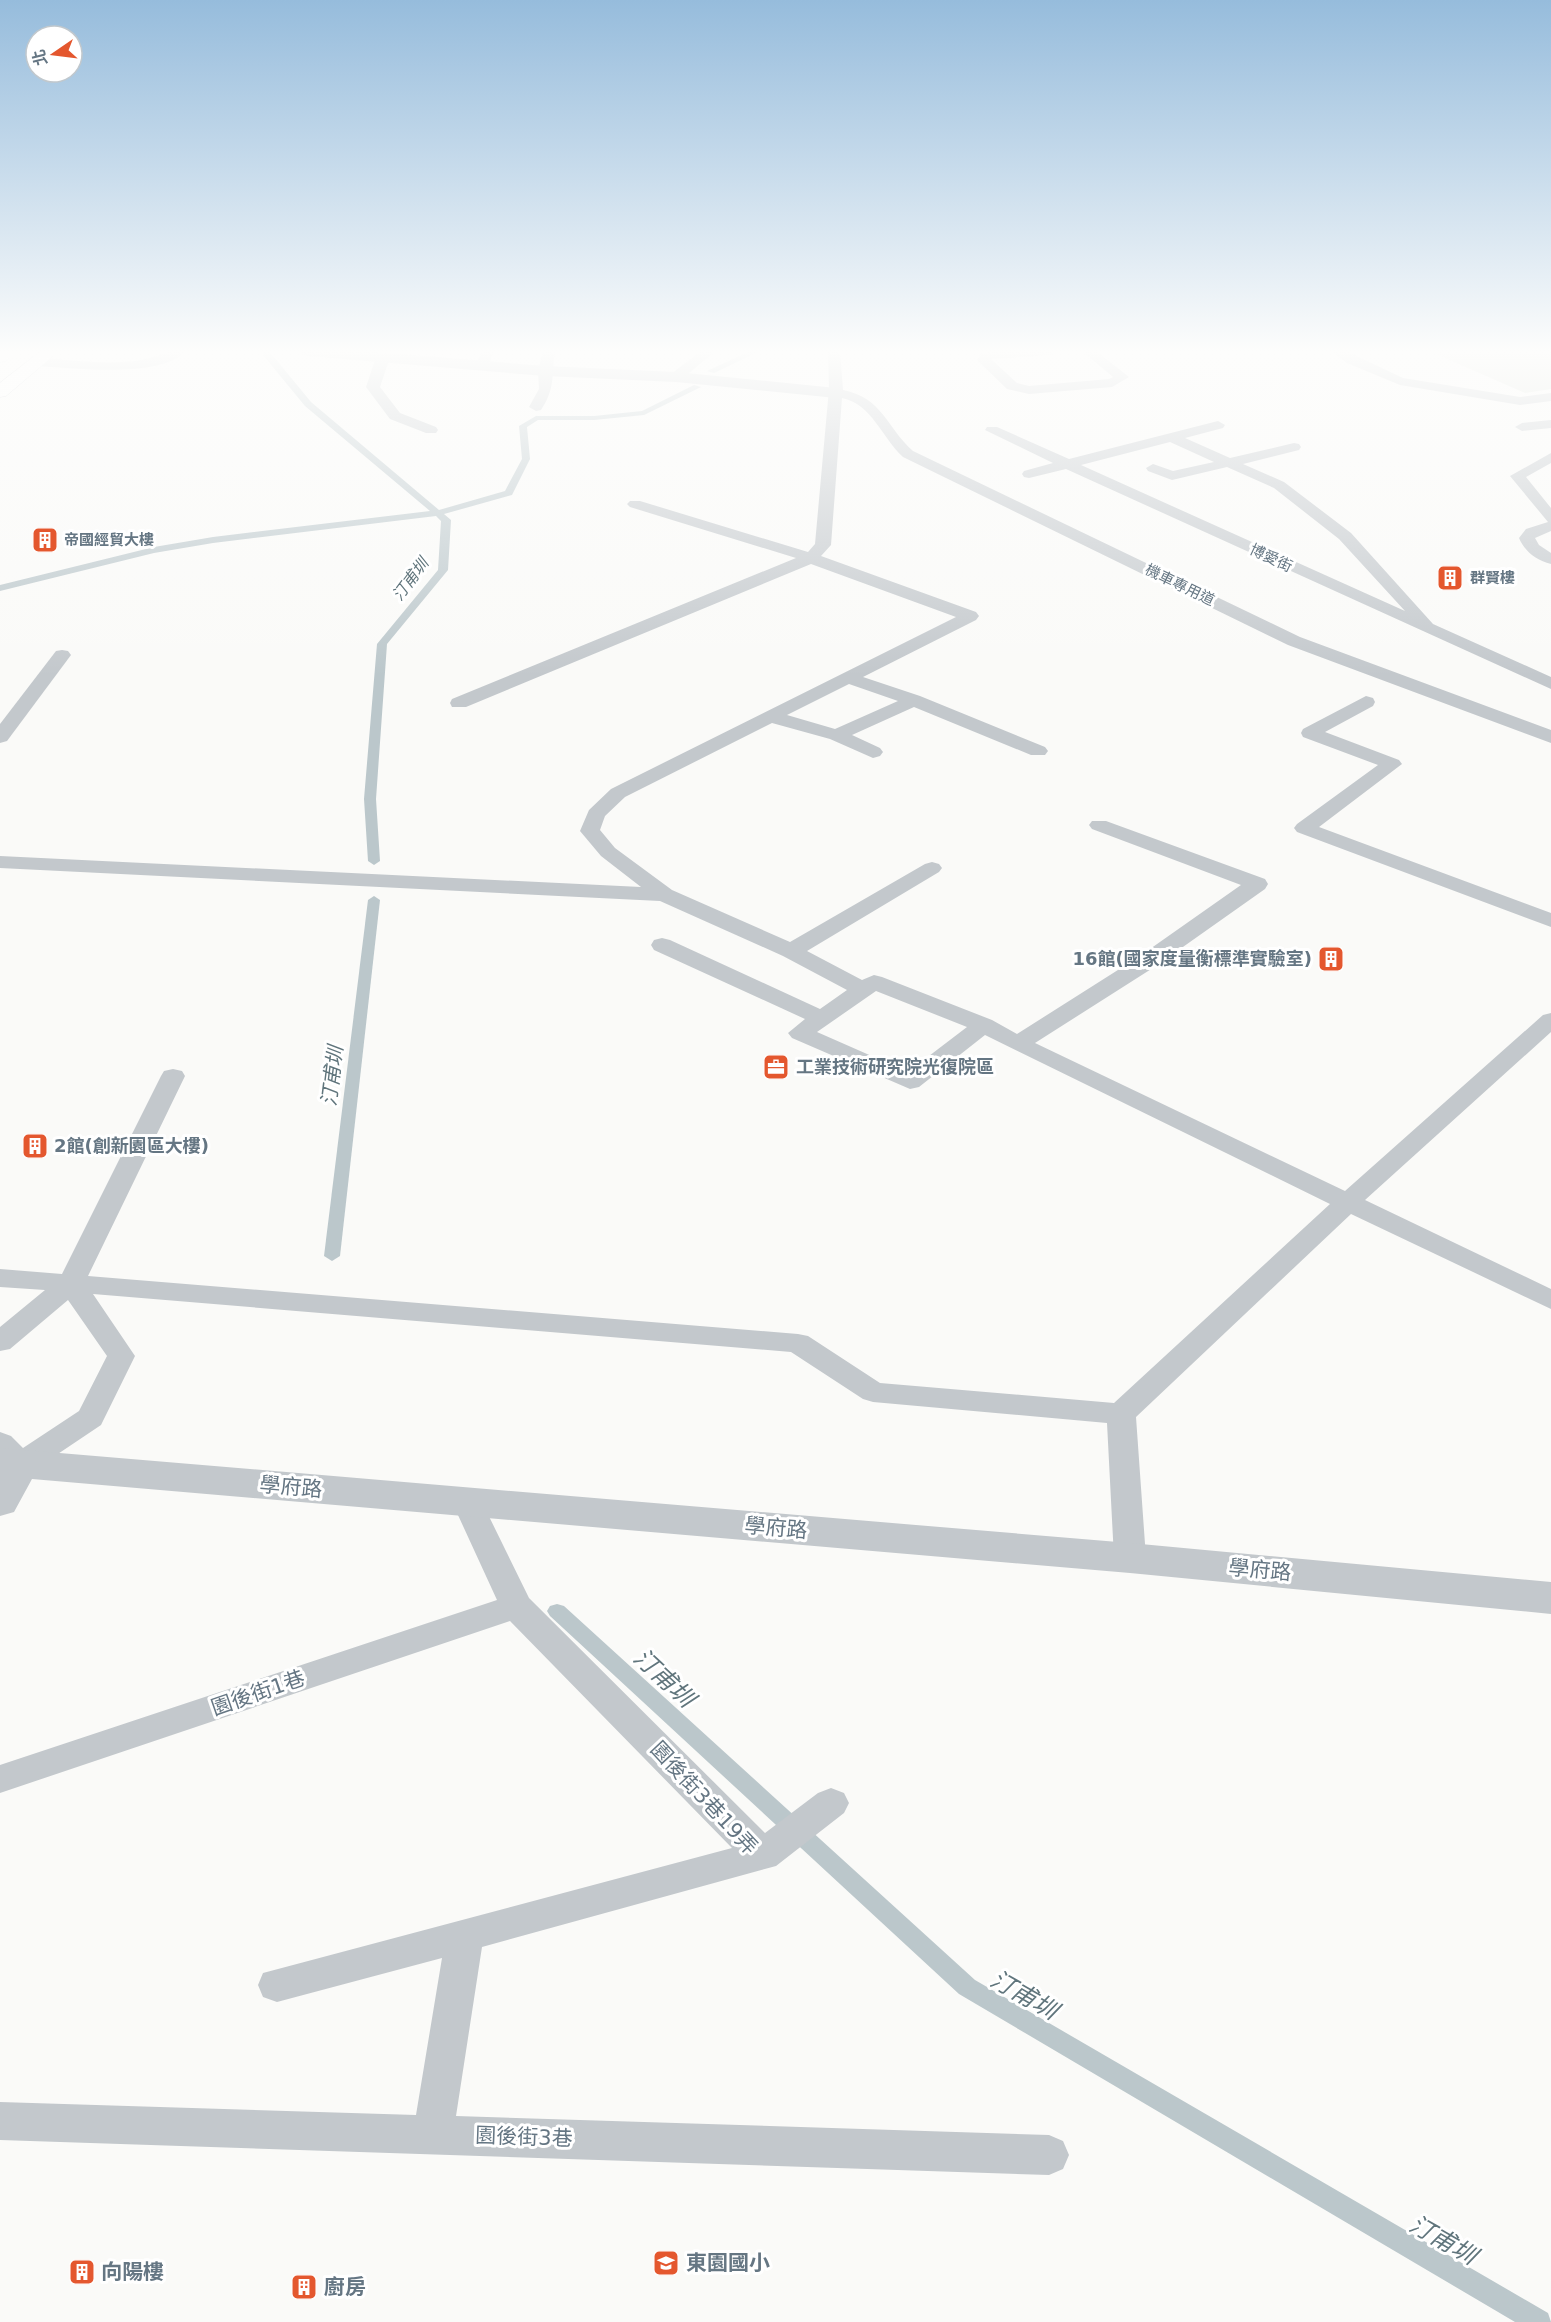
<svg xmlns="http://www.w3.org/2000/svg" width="1551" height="2322" font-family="'DejaVu Sans','Noto Sans TC',sans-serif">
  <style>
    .green { fill: #dadfd7 }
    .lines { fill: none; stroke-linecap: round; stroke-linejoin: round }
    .stream { fill: #bbc7cb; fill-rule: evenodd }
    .secondary-casing { stroke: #b3babf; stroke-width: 1 }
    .lane { fill: #c3c8cc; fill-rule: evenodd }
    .street { fill: #c3c8cc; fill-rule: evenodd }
    .secondary { fill: #fff; fill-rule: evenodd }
    .labels { text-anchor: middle; stroke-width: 6; stroke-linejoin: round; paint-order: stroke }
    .far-poi-label { font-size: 15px; font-weight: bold; fill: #657683; stroke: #fff; text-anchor: start }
    .far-street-label { font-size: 15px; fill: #657683; stroke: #fff }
    .far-water-label { font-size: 16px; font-style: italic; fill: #60757c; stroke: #fff }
    .poi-label { font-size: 18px; font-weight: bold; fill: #657683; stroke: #fff; text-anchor: start }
    .water-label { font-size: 20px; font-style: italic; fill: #60757c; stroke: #fff }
    .near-street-label { font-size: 21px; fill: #657683; stroke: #fff }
    .near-poi-label { font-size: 21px; font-weight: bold; fill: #657683; stroke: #fff; text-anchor: start }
    .near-water-label { font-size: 24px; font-style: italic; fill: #60757c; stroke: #fff }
  </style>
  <rect width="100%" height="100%" fill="#fafaf8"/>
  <path class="green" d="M 1429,351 L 1551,351 L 1551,389 L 1525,393 Z"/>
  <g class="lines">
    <g class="stream">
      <path d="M 263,351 L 269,351 L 311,402 L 439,510 L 505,491 L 522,459 L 519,426 L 536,416 L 594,416 L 642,411 L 694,385 L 701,387 L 644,415 L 594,420 L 538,420 L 527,427 L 530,459 L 512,495 L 444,514 L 451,520 L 448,570 L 387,644 L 376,799 L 380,861 L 374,865 L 368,861 L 364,799 L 377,644 L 438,570 L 441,521 L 436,516 L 213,543 L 154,553 L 0,591 L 0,585 L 154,547 L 213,537 L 430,511 L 305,406 L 263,355 Z"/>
      <path d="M 750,351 L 760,351 L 714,373 L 707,371 Z"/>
      <path d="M 374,896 L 380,900 L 340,1256 L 332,1261 L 324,1256 L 368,900 Z"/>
      <path d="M 557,1604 L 564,1606 L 975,1980 L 1548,2313 L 1551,2322 L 1515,2322 L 959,1994 L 550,1616 L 547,1611 L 550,1606 Z"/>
    </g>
    <g class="secondary-casing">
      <g id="secondary">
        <path d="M 0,351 L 17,351 L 6,361 L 0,362 Z"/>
        <path d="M 41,351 L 59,351 L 6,396 L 0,397 L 0,383 Z"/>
      </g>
    </g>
    <g class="lane">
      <path d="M 170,351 L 186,351 C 161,379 72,368 37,366 L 30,362 L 37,358 C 80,360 130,370 170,351 Z"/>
      <path d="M 482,351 L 494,351 L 487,368 L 482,369 L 475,365 Z"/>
      <path d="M 543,351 L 555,351 C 551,376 556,387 541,410 L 536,411 L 529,407 L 539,389 L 538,371 Z"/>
      <path d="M 701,351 L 715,351 L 681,380 L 671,380 L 669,377 L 671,374 Z"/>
      <path d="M 828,351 L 840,351 L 843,390 C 883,398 886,427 913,451 L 1300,637 L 1551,730 L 1551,743 L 1288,645 L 903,457 C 882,438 872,404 842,398 L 831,545 L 821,556 L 976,612 L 979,616 L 976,620 L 863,677 L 920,696 L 1045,747 L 1048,751 L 1045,755 L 1031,755 L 914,707 L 852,735 L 880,748 L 883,752 L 880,756 L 873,758 L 830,739 L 772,723 L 625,797 L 605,816 L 600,830 L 615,848 L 672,890 L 790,942 L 925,864 L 932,862 L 939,864 L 942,868 L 939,872 L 807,951 L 862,980 L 874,975 L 882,977 L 992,1020 L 1017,1034 L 1140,956 L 1241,885 L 1092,829 L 1089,825 L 1092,821 L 1106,821 L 1265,879 L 1268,884 L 1265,889 L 1156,966 L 1035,1043 L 1345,1191 L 1543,1015 L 1551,1013 L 1551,1032 L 1365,1200 L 1551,1289 L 1551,1309 L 1351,1214 L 1136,1417 L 1146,1558 L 1141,1566 L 1130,1570 L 1119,1566 L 1114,1558 L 1107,1423 L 873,1402 L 863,1399 L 791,1352 L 93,1294 L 135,1356 L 101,1425 L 31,1472 C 16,1476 10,1472 0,1462 L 0,1432 L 11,1436 L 23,1448 L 79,1411 L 107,1356 L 68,1300 L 10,1349 L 0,1351 L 0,1327 L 45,1290 L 0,1287 L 0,1269 L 62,1274 L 161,1076 L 164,1071 L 173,1069 L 182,1071 L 185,1076 L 88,1276 L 798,1334 L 808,1336 L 880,1383 L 1114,1403 L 1330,1204 L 985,1035 L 919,1087 L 910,1089 L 792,1038 L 788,1033 L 805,1019 L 654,950 L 651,945 L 654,940 L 662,938 L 670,940 L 820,1009 L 847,990 L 783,956 L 660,901 L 0,868 L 0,856 L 641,887 L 601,856 L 580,831 L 589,810 L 611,789 L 956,617 L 811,564 L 466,707 L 452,707 L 450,703 L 452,699 L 796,558 L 630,507 L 627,504 L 630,501 L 640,501 L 808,552 L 815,544 L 829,389 ZM 849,684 L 898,701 L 835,729 L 787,715 ZM 876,991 L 967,1027 L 908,1072 L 817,1032 Z"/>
      <path d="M 1000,351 L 1056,351 L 1050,355 L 991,359 L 1017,383 L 1029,386 L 1109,379 L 1113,377 L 1082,351 L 1096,351 L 1129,377 L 1112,387 L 1029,394 L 1007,389 L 977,360 L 981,353 Z"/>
      <path d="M 1331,351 L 1346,351 L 1403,378 L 1520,397 L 1551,393 L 1551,401 L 1520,405 L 1400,385 L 1347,363 Z"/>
      <path d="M 383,353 L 390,357 L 380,387 L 400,413 L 436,427 L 438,430 L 436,433 L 426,433 L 390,419 L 366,387 L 376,357 Z"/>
      <path d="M 1551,420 L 1551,428 L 1522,431 L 1515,427 L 1522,423 Z"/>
      <path d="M 1218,421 L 1225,425 L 1223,428 L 1185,438 L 1230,458 L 1294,443 L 1299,444 L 1301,447 L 1299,450 L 1243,464 L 1284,482 L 1351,533 L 1433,624 L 1551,677 L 1551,689 L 1066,469 L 1029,478 L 1024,477 L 1022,474 L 1024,471 L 1053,463 L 985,430 L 987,427 L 997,427 L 1069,459 ZM 1170,442 L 1214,462 L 1173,471 L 1153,464 L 1146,468 L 1148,471 L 1172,480 L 1227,467 L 1274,488 L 1339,539 L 1405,611 L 1081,465 Z"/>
      <path d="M 1551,453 L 1551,463 L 1526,477 L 1551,508 L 1551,531 L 1535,538 L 1539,545 L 1551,553 L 1551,564 C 1536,560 1525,552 1519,538 L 1526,529 L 1548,522 L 1510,476 Z"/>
      <path d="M 62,650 L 68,651 L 71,655 L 7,741 L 0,743 L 0,724 L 56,651 Z"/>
      <path d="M 1366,696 L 1373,698 L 1375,702 L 1373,706 L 1325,732 L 1399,760 L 1402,764 L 1319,827 L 1551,913 L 1551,927 L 1297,832 L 1294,828 L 1297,824 L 1378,765 L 1303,737 L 1301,733 L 1303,729 Z"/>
      <path d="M 467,1491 L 478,1494 L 529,1598 L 765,1833 L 818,1793 L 831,1788 L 844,1793 L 849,1803 L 844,1813 L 776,1866 L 482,1947 L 456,2116 L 1049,2135 L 1063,2141 L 1069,2155 L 1063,2169 L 1049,2175 L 0,2140 L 0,2102 L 416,2115 L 442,1958 L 277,2002 L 263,1997 L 258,1985 L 263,1973 L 732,1848 L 510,1621 L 0,1793 L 0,1765 L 497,1600 L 452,1502 L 456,1494 Z"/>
    </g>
    <g class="street">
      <path d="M 300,351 L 364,351 L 545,366 L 676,372 L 836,388 L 842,389 L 845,393 L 842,397 L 836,398 L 676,382 L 545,376 L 308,356 L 302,355 Z"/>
      <path d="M 0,1448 L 1130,1543 L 1551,1582 L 1551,1614 L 1130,1573 L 32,1479 L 14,1512 L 0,1516 Z"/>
    </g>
    <use href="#secondary" class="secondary"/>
  </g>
  <linearGradient id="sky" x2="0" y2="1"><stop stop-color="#96bcdc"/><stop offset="0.52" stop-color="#fdfdfc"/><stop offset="1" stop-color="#fdfdfc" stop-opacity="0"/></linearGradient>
  <rect width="1551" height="676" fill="url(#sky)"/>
  <defs>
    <g id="building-square" transform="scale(1.35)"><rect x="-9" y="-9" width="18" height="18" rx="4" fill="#e4572e" stroke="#fff"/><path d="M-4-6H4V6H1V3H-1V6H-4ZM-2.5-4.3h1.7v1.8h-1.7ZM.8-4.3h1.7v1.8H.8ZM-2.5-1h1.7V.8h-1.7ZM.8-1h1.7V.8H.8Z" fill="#fff"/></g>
    <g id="office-square" transform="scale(1.35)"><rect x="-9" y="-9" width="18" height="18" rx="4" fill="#e4572e" stroke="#fff"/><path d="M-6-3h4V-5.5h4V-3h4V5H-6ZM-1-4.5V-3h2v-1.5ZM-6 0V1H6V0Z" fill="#fff"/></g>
    <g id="school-square" transform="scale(1.35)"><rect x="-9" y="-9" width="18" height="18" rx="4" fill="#e4572e" stroke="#fff"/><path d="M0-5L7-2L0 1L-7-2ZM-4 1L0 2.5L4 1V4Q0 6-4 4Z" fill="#fff"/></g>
  </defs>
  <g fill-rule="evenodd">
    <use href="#building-square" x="45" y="540"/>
    <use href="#building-square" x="1450" y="578"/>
    <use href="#building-square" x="1331" y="959"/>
    <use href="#office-square" x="776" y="1067"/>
    <use href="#building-square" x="35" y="1146"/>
    <use href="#school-square" x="666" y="2263"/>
    <use href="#building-square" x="82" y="2272"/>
    <use href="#building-square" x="304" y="2287"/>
  </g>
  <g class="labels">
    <g class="far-poi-label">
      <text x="64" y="545">帝國經貿大樓</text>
      <text x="1470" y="583">群賢樓</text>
    </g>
    <g class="far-street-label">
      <text transform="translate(1271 558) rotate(25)" y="5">博愛街</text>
      <text transform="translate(1180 585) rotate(26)" y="5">機車專用道</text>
    </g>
    <g class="far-water-label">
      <text transform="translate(410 579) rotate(-53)" y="6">汀甫圳</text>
    </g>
    <g class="poi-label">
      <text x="1312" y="965" text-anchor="end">16館(國家度量衡標準實驗室)</text>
      <text x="796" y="1073">工業技術研究院光復院區</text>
      <text x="54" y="1152">2館(創新園區大樓)</text>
    </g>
    <g class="water-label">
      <text transform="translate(332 1076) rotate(-83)" y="7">汀甫圳</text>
    </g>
    <g class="near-street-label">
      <text transform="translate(291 1487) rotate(5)" y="7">學府路</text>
      <text transform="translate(776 1528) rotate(5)" y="7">學府路</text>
      <text transform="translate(1260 1570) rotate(5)" y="7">學府路</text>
      <text transform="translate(258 1693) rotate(-19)" y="7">園後街1巷</text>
      <text transform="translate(704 1798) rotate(47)" y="7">園後街3巷19弄</text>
      <text transform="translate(524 2137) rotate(2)" y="7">園後街3巷</text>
    </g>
    <g class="near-poi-label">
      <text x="686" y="2270">東園國小</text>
      <text x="101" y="2279">向陽樓</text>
      <text x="324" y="2294">廚房</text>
    </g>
    <g class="near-water-label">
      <text transform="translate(664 1678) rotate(43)" y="8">汀甫圳</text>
      <text transform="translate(1024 1995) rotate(30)" y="8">汀甫圳</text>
      <text transform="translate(1443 2240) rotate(30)" y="8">汀甫圳</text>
    </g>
  </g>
  <g transform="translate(54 54) rotate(256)"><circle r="28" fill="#ffffff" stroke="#c1c8cd" stroke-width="1.5"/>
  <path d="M0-4.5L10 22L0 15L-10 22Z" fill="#e4572e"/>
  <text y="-9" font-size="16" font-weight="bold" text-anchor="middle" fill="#657683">北</text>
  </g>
</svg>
